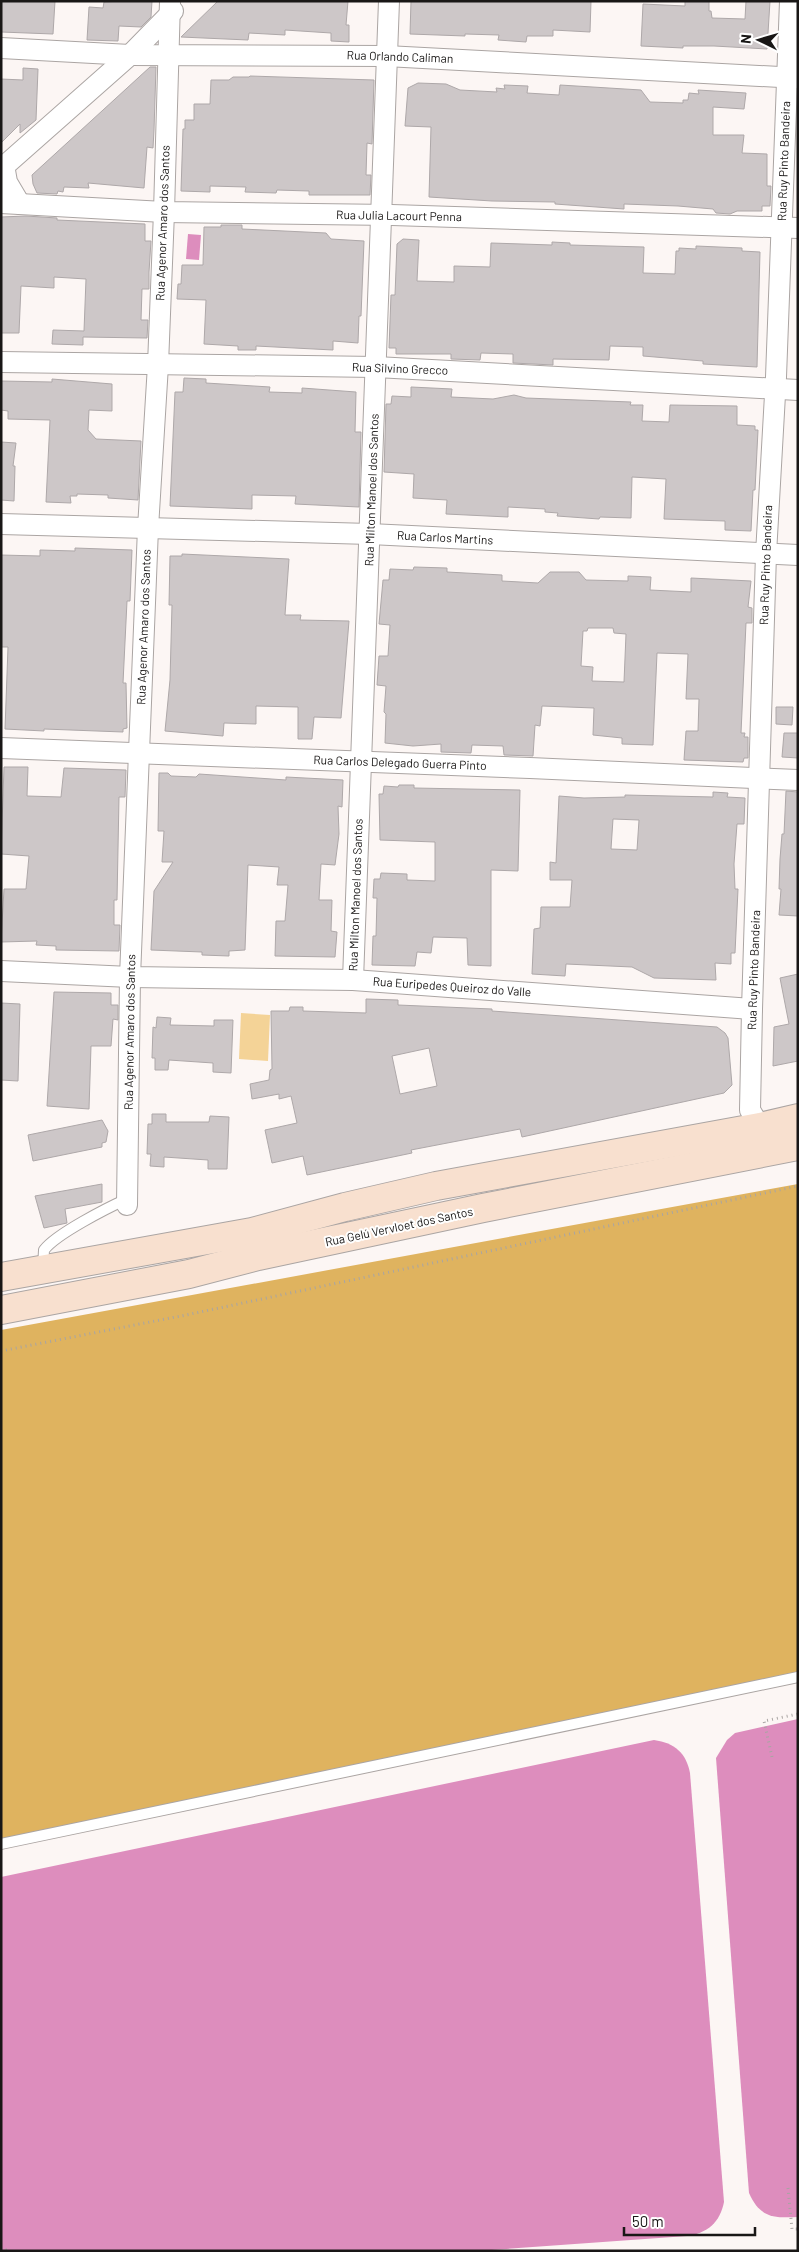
<svg xmlns="http://www.w3.org/2000/svg" width="799" height="2252" font-family="Barlow,sans-serif">
  <style>
    .green { fill: #f4d397 }
    .forest { fill: #dfb35f }
    .water { fill: #dd8dbd }
    .building { fill: #cdc7c8; stroke: #aea8a9; fill-rule: evenodd }
    .lines { fill: none; stroke-linecap: round; stroke-linejoin: round }
    .service-casing { stroke: #aba5a3; stroke-width: 12 }
    .minor-casing { stroke: #aba5a3; stroke-width: 22 }
    .secondary-casing { stroke: #aba5a3; stroke-width: 30 }
    .path { stroke: #a9a5a3; stroke-width: 3; stroke-dasharray: 1 4; stroke-linecap: butt }
    .service { stroke: #fff; stroke-width: 10 }
    .minor { stroke: #fff; stroke-width: 20 }
    .secondary { stroke: #f8e0cf; stroke-width: 28 }
    .labels { text-anchor: middle; stroke-width: 4; stroke-linejoin: round; paint-order: stroke }
    .street-label { font-size: 12px; fill: #191716; stroke: #fff }
  </style>
  <rect width="100%" height="100%" fill="#fcf6f4"/>
  <path class="green" d="M 241,1013 L 270,1015 L 268,1061 L 239,1059 Z"/>
  <path class="forest" d="M 798,1184 L 798,1674 L 1,1845 L 1,1330 Z"/>
  <g class="water">
    <path d="M 188,234 L 201,235 L 199,260 L 186,259 Z"/>
    <path d="M 798,1719 L 798,2217 C 774,2218 760,2218 749,2193 L 716,1758 L 727,1740 L 735,1733 Z"/>
    <path d="M 654,1740 C 675,1743 686,1753 690,1773 L 724,2202 C 720,2222 708,2233 687,2236 L 477,2251 L 1,2251 L 1,1877 Z"/>
  </g>
  <g class="building">
    <path d="M 1,1 L 55,1 L 53,34 L 1,32 Z"/>
    <path d="M 121,1 L 152,1 L 151,17 L 141,27 L 119,26 L 118,41 L 87,40 L 89,7 L 103,8 L 104,2 Z"/>
    <path d="M 218,1 L 348,1 L 346,25 L 349,25 L 349,42 L 331,41 L 331,33 L 285,30 L 285,35 L 249,33 L 248,40 L 181,37 Z"/>
    <path d="M 411,1 L 591,1 L 590,32 L 553,30 L 553,36 L 527,36 L 526,42 L 498,40 L 499,35 L 465,34 L 465,36 L 410,34 Z"/>
    <path d="M 685,1 L 709,1 L 709,11 L 711,11 L 712,18 L 745,19 L 746,1 L 770,1 L 767,49 L 714,46 L 683,46 L 683,48 L 641,46 L 643,4 L 685,6 Z"/>
    <path d="M 150,67 L 156,67 L 154,130 L 153,148 L 147,147 L 144,188 L 88,183 L 89,188 L 64,187 L 63,192 L 58,191 L 57,194 L 37,193 L 33,184 L 32,175 Z"/>
    <path d="M 23,68 L 38,69 L 36,120 L 20,133 L 20,124 L 1,143 L 1,79 L 23,80 Z"/>
    <path d="M 250,76 L 374,80 L 372,144 L 367,143 L 366,175 L 371,175 L 370,195 L 309,195 L 309,191 L 277,190 L 276,193 L 245,192 L 246,187 L 210,186 L 210,192 L 181,191 L 183,129 L 185,129 L 185,120 L 194,120 L 194,104 L 210,104 L 211,80 L 229,80 L 233,77 L 249,77 Z"/>
    <path d="M 418,83 L 446,84 L 460,90 L 497,92 L 496,88 L 505,89 L 504,85 L 528,86 L 527,93 L 559,95 L 560,85 L 641,90 L 650,102 L 683,103 L 683,100 L 688,100 L 689,93 L 699,94 L 698,90 L 746,93 L 744,109 L 713,107 L 713,135 L 744,135 L 742,153 L 767,154 L 767,186 L 771,186 L 770,206 L 762,206 L 762,211 L 737,211 L 730,214 L 716,213 L 713,209 L 678,206 L 624,204 L 624,209 L 555,204 L 555,202 L 492,201 L 429,197 L 431,127 L 405,126 L 408,88 Z"/>
    <path d="M 26,216 L 57,218 L 57,220 L 145,224 L 145,241 L 151,241 L 149,272 L 149,289 L 142,289 L 141,320 L 148,320 L 147,338 L 83,337 L 83,345 L 52,344 L 53,330 L 84,331 L 86,279 L 54,277 L 54,288 L 21,286 L 19,333 L 1,333 L 1,217 Z"/>
    <path d="M 221,225 L 242,225 L 242,229 L 326,233 L 331,239 L 364,241 L 361,316 L 359,316 L 358,343 L 333,341 L 333,350 L 256,346 L 256,350 L 238,350 L 238,346 L 204,344 L 206,300 L 177,299 L 178,284 L 181,284 L 182,265 L 203,265 L 204,227 L 221,227 Z"/>
    <path d="M 403,239 L 419,240 L 417,281 L 454,282 L 454,266 L 490,267 L 491,243 L 552,245 L 552,242 L 570,243 L 570,245 L 644,247 L 643,273 L 675,274 L 676,251 L 679,251 L 679,248 L 696,249 L 696,246 L 742,248 L 742,251 L 760,252 L 757,367 L 703,364 L 703,361 L 643,356 L 643,347 L 610,346 L 609,360 L 553,359 L 553,365 L 513,363 L 513,354 L 481,353 L 480,360 L 451,359 L 451,354 L 396,354 L 396,348 L 389,348 L 391,295 L 395,295 L 397,244 Z"/>
    <path d="M 184,378 L 206,379 L 206,383 L 270,387 L 269,392 L 302,393 L 302,388 L 356,392 L 355,432 L 361,432 L 359,507 L 295,504 L 296,496 L 252,495 L 252,509 L 170,506 L 175,392 L 183,392 Z"/>
    <path d="M 52,379 L 112,384 L 112,411 L 89,410 L 88,430 L 96,439 L 141,441 L 138,500 L 108,498 L 108,495 L 77,494 L 77,496 L 70,496 L 71,503 L 46,502 L 50,420 L 8,419 L 8,411 L 1,410 L 1,381 L 52,382 Z"/>
    <path d="M 411,387 L 452,389 L 451,397 L 493,399 L 514,395 L 526,398 L 631,402 L 630,405 L 643,405 L 642,421 L 669,422 L 670,405 L 737,406 L 737,425 L 755,426 L 755,430 L 758,430 L 755,490 L 753,490 L 751,531 L 725,530 L 725,521 L 664,519 L 666,479 L 632,477 L 631,518 L 600,517 L 599,519 L 557,516 L 558,513 L 545,512 L 545,509 L 508,507 L 508,517 L 446,514 L 447,500 L 413,498 L 414,474 L 384,472 L 386,404 L 391,404 L 392,396 L 411,397 Z"/>
    <path d="M 1,442 L 16,443 L 13,466 L 15,466 L 14,501 L 1,500 Z"/>
    <path d="M 75,548 L 132,550 L 130,601 L 127,601 L 123,683 L 126,683 L 127,728 L 123,729 L 123,732 L 44,729 L 44,731 L 5,729 L 8,647 L 1,647 L 1,555 L 40,556 L 40,550 L 75,551 Z"/>
    <path d="M 182,554 L 289,559 L 285,615 L 301,615 L 300,620 L 349,621 L 341,718 L 314,717 L 312,739 L 298,739 L 298,707 L 256,706 L 256,724 L 224,723 L 223,736 L 165,731 L 170,680 L 172,605 L 169,605 L 170,556 L 182,556 Z"/>
    <path d="M 414,567 L 447,568 L 447,572 L 502,575 L 502,581 L 538,583 L 550,572 L 579,572 L 586,580 L 628,581 L 628,576 L 651,577 L 650,590 L 691,592 L 691,578 L 751,581 L 748,607 L 752,608 L 752,623 L 746,623 L 741,733 L 745,733 L 744,737 L 748,737 L 748,758 L 744,758 L 743,762 L 684,760 L 686,731 L 698,731 L 699,699 L 686,699 L 688,654 L 657,653 L 653,745 L 622,744 L 622,738 L 593,735 L 594,708 L 542,706 L 540,726 L 535,725 L 533,756 L 504,755 L 503,746 L 472,745 L 471,753 L 441,752 L 441,744 L 413,746 L 385,743 L 386,714 L 384,712 L 386,686 L 377,685 L 379,656 L 388,656 L 390,625 L 379,624 L 383,580 L 389,580 L 390,569 L 413,570 ZM 588,628 L 613,628 L 614,633 L 626,634 L 624,682 L 592,681 L 593,667 L 581,666 L 583,631 L 587,631 Z"/>
    <path d="M 776,707 L 793,707 L 792,725 L 776,724 Z"/>
    <path d="M 784,733 L 798,733 L 798,758 L 782,757 Z"/>
    <path d="M 4,767 L 28,767 L 27,796 L 61,797 L 64,768 L 126,770 L 125,797 L 119,797 L 117,900 L 114,900 L 114,925 L 120,925 L 119,951 L 56,950 L 56,946 L 36,945 L 37,941 L 1,942 L 4,889 L 26,889 L 29,856 L 1,854 Z"/>
    <path d="M 159,773 L 168,773 L 171,776 L 196,777 L 199,774 L 286,780 L 286,777 L 343,780 L 342,807 L 338,806 L 339,834 L 335,865 L 321,864 L 319,900 L 332,900 L 331,931 L 337,932 L 335,957 L 275,956 L 276,921 L 285,921 L 288,885 L 277,885 L 279,867 L 248,865 L 245,950 L 229,951 L 229,956 L 202,955 L 202,952 L 151,950 L 154,891 L 173,862 L 162,862 L 164,831 L 158,831 Z"/>
    <path d="M 399,785 L 414,785 L 414,788 L 520,790 L 518,871 L 491,870 L 491,966 L 468,965 L 467,938 L 433,937 L 431,953 L 417,952 L 415,966 L 372,965 L 373,936 L 376,936 L 377,898 L 373,898 L 374,879 L 380,879 L 381,873 L 407,874 L 407,880 L 435,881 L 435,842 L 380,840 L 379,794 L 383,794 L 384,786 L 398,787 Z"/>
    <path d="M 786,791 L 798,792 L 798,916 L 779,915 L 781,889 L 779,889 L 780,859 L 782,834 L 784,834 Z"/>
    <path d="M 713,792 L 728,793 L 727,797 L 745,798 L 744,824 L 737,824 L 734,864 L 735,889 L 738,889 L 735,953 L 731,953 L 731,964 L 715,963 L 716,980 L 654,978 L 632,967 L 566,964 L 565,976 L 532,974 L 534,929 L 540,928 L 541,907 L 570,907 L 572,880 L 550,880 L 550,862 L 556,863 L 559,796 L 584,798 L 625,797 L 625,795 L 713,797 ZM 613,819 L 639,820 L 637,850 L 611,849 Z"/>
    <path d="M 798,974 L 798,1061 L 773,1066 L 774,1027 L 789,1024 L 780,978 Z"/>
    <path d="M 54,992 L 111,993 L 111,1005 L 118,1005 L 118,1020 L 113,1019 L 111,1046 L 91,1046 L 89,1109 L 47,1106 Z"/>
    <path d="M 366,999 L 398,1000 L 398,1005 L 492,1009 L 492,1011 L 717,1027 L 725,1033 L 728,1038 L 732,1085 L 724,1093 L 522,1137 L 520,1129 L 411,1150 L 412,1153 L 307,1175 L 303,1156 L 272,1163 L 265,1130 L 297,1123 L 291,1096 L 279,1099 L 279,1094 L 252,1099 L 250,1084 L 269,1080 L 270,1070 L 272,1069 L 271,1011 L 289,1011 L 290,1007 L 303,1007 L 303,1011 L 366,1013 ZM 429,1048 L 437,1086 L 400,1094 L 392,1056 Z"/>
    <path d="M 1,1003 L 20,1004 L 18,1081 L 1,1080 Z"/>
    <path d="M 157,1017 L 171,1018 L 170,1025 L 214,1026 L 214,1020 L 233,1020 L 231,1073 L 213,1072 L 213,1063 L 169,1060 L 168,1070 L 155,1070 L 155,1058 L 152,1058 L 153,1027 L 156,1028 Z"/>
    <path d="M 152,1114 L 166,1114 L 166,1122 L 209,1122 L 210,1116 L 229,1117 L 227,1169 L 208,1169 L 208,1160 L 164,1157 L 164,1167 L 150,1166 L 151,1154 L 147,1154 L 148,1124 L 152,1124 Z"/>
    <path d="M 102,1120 L 108,1131 L 106,1142 L 102,1143 L 102,1147 L 33,1161 L 28,1135 Z"/>
    <path d="M 102,1184 L 102,1202 L 65,1209 L 67,1223 L 44,1228 L 35,1196 Z"/>
  </g>
  <g class="lines">
    <g class="service-casing">
      <g id="service">
        <path d="M 43,1268 L 44,1250 C 56,1234 107,1208 127,1199"/>
        <path d="M 1,1844 L 798,1677"/>
      </g>
    </g>
    <g class="minor-casing">
      <g id="minor">
        <path d="M 1,48 L 130,55 L 386,56 L 798,78"/>
        <path d="M 4,165 L 7,182 L 20,204"/>
        <path d="M 1,169 L 130,55 L 173,11"/>
        <path d="M 1,203 L 164,212 L 392,215 L 798,228"/>
        <path d="M 1,362 L 376,367 L 798,390"/>
        <path d="M 1,524 L 370,534 L 798,555"/>
        <path d="M 1,748 L 530,768 L 798,780"/>
        <path d="M 1,971 L 130,977 L 353,980 L 752,1009"/>
        <path d="M 353,980 L 389,1"/>
        <path d="M 760,1127 L 750,1110 L 752,1009 L 766,554 L 776,377 L 790,1"/>
        <path d="M 127,1205 L 130,977 L 148,528 L 158,365 L 164,212 L 170,1"/>
      </g>
    </g>
    <g class="secondary-casing">
      <g id="secondary">
        <path d="M 1,1277 L 252,1232 L 345,1207 L 436,1186 L 760,1127 L 798,1118"/>
        <path d="M 1,1310 L 189,1274 L 258,1256 L 483,1208 L 798,1146"/>
      </g>
    </g>
    <g class="path">
      <path d="M 1,1351 L 186,1315 L 798,1186"/>
      <path d="M 772,1757 L 764,1721 L 798,1714"/>
      <path d="M 788,2188 L 792,2229 L 798,2229"/>
      <path d="M 1,2251 L 9,2249"/>
    </g>
    <use href="#service" class="service"/>
    <use href="#minor" class="minor"/>
    <use href="#secondary" class="secondary"/>
  </g>
  <g class="labels">
    <g class="street-label">
      <text transform="translate(400 57) rotate(2)" y="4">Rua Orlando Caliman</text>
      <text transform="translate(784 161) rotate(-88)" y="4">Rua Ruy Pinto Bandeira</text>
      <text transform="translate(399 216) rotate(1)" y="4">Rua Julia Lacourt Penna</text>
      <text transform="translate(163 223) rotate(-88)" y="4">Rua Agenor Amaro dos Santos</text>
      <text transform="translate(400 369) rotate(2)" y="4">Rua Silvino Grecco</text>
      <text transform="translate(372 490) rotate(-88)" y="4">Rua Milton Manoel dos Santos</text>
      <text transform="translate(445 538) rotate(3)" y="4">Rua Carlos Martins</text>
      <text transform="translate(766 565) rotate(-88)" y="4">Rua Ruy Pinto Bandeira</text>
      <text transform="translate(144 627) rotate(-88)" y="4">Rua Agenor Amaro dos Santos</text>
      <text transform="translate(400 763) rotate(2)" y="4">Rua Carlos Delegado Guerra Pinto</text>
      <text transform="translate(356 895) rotate(-88)" y="4">Rua Milton Manoel dos Santos</text>
      <text transform="translate(754 970) rotate(-88)" y="4">Rua Ruy Pinto Bandeira</text>
      <text transform="translate(452 987) rotate(4)" y="4">Rua Euripedes Queiroz do Valle</text>
      <text transform="translate(130 1032) rotate(-89)" y="4">Rua Agenor Amaro dos Santos</text>
      <text transform="translate(399 1227) rotate(-12)" y="4">Rua Gelú Vervloet dos Santos</text>
    </g>
  </g>
  <rect width="799" height="2252" fill="none" stroke="#191716" stroke-width="5"/>
  <g transform="translate(759 40) rotate(275)" stroke="#ffffff" stroke-width="4" paint-order="stroke">
  <path d="M0-4L9 19L0 12L-9 19Z" fill="#191716"/>
  <text y="-8" font-size="14" font-weight="bold" text-anchor="middle" fill="#191716">N</text>
  </g>
  <path d="M624 2227v8h131v-8" fill="none" stroke="#191716" stroke-width="2.5"/>
  <text x="632" y="2227" font-size="15" fill="#191716" stroke="#ffffff" stroke-width="4" paint-order="stroke">50 m</text>
</svg>
